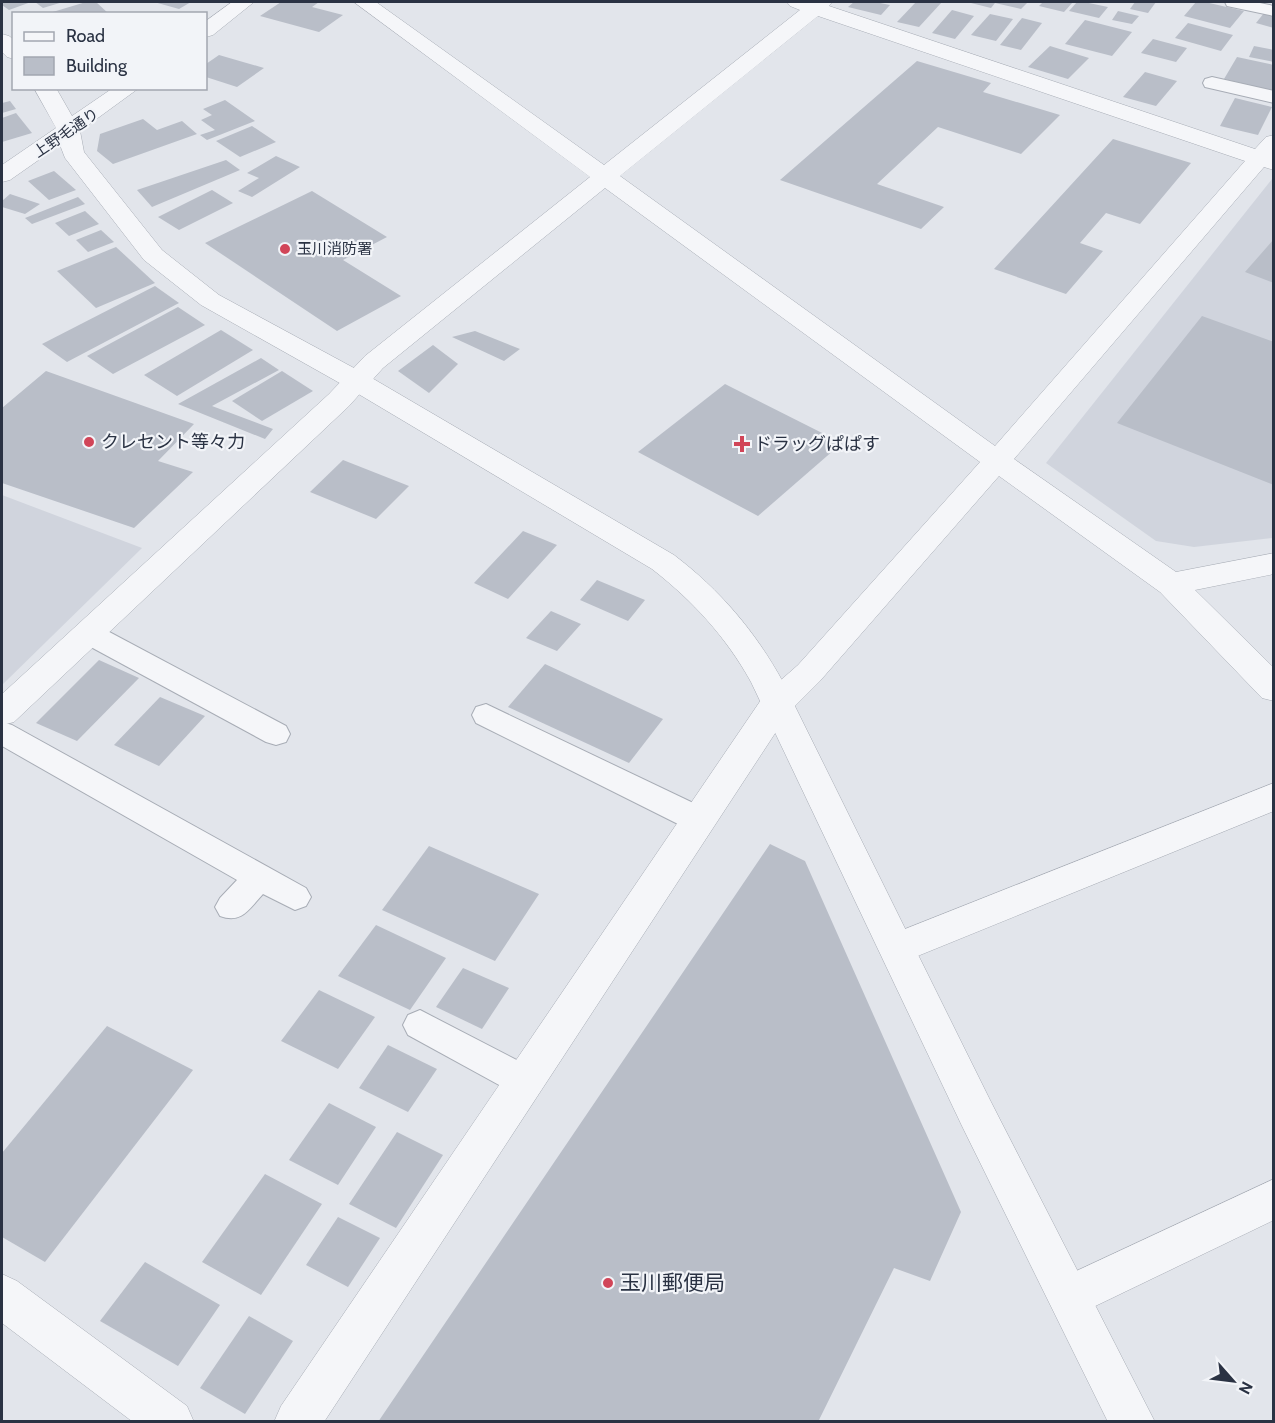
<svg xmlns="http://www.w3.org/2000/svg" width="1275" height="1423" font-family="Cabin,'Noto Sans JP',sans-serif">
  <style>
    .built { fill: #d0d4dd }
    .building { fill: #b9bec8 }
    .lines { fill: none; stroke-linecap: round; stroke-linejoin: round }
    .service-casing { stroke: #a7acb5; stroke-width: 2 }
    .minor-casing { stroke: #a7acb5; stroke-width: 1 }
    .tertiary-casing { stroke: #a7acb5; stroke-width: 1 }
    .service { fill: #f5f6f9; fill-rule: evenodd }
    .minor { fill: #f5f6f9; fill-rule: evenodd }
    .tertiary { fill: #f5f6f9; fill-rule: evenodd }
    .poi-dot { fill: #d14558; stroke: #f2f4f8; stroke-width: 2 }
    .labels { text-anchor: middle; stroke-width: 4.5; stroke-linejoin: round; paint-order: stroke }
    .far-street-label { font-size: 15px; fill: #2a3243; stroke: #f2f4f8 }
    .far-poi-label { font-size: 15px; fill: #2a3243; stroke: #f2f4f8; text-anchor: start }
    .poi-label { font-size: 18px; fill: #2a3243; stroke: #f2f4f8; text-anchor: start }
    .near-poi-label { font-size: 21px; fill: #2a3243; stroke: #f2f4f8; text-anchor: start }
  </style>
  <rect width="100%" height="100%" fill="#e2e5eb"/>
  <g class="built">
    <path d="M 1272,179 L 1273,538 L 1194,547 L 1156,541 L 1046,463 Z"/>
    <path d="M 2,495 L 142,548 L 2,685 Z"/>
  </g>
  <g class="building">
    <path d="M 2,2 L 31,2 L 9,10 L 2,5 Z"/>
    <path d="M 35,2 L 63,2 L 43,8 Z"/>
    <path d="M 86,2 L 96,2 L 109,14 L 46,14 Z"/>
    <path d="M 154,2 L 191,2 L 179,9 Z"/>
    <path d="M 281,2 L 319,2 L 312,7 L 343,15 L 319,32 L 260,16 Z"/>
    <path d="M 854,2 L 875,2 L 890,5 L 881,15 L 848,7 Z"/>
    <path d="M 916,2 L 942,2 L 919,27 L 897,22 Z"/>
    <path d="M 967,2 L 1028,2 L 1021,9 L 995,3 L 991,8 Z"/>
    <path d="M 1043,2 L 1073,2 L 1064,12 L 1039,6 Z"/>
    <path d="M 1077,2 L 1084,2 L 1108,7 L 1099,18 L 1069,11 Z"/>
    <path d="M 1135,2 L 1156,2 L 1148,13 L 1130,9 Z"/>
    <path d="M 1196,2 L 1205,2 L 1244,11 L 1230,28 L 1184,16 Z"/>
    <path d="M 952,10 L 974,16 L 955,39 L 932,33 Z"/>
    <path d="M 1118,11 L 1139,16 L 1132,24 L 1112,20 Z"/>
    <path d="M 1264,13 L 1274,16 L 1274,28 L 1256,23 Z"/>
    <path d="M 990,14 L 1013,19 L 996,41 L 971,35 Z"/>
    <path d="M 1022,18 L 1042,23 L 1021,50 L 1000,45 Z"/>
    <path d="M 1085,20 L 1132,32 L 1112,56 L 1065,44 Z"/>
    <path d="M 1188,23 L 1233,35 L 1221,51 L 1175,38 Z"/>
    <path d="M 1153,39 L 1187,48 L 1176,62 L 1141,53 Z"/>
    <path d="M 1050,46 L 1089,58 L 1068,79 L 1028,67 Z"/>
    <path d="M 1254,46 L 1274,50 L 1274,62 L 1249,57 Z"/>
    <path d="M 219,55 L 264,68 L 237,87 L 206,77 L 206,64 Z"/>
    <path d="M 1237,57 L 1274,65 L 1274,91 L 1224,79 Z"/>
    <path d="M 917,61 L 991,83 L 983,92 L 1060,115 L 1021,154 L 938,127 L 877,184 L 944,207 L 921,229 L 780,180 Z"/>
    <path d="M 1145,72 L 1177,81 L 1156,106 L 1123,97 Z"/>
    <path d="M 1235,98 L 1272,107 L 1258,135 L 1220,126 Z"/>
    <path d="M 225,100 L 255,121 L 207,140 L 200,135 L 215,130 L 201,120 L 212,115 L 203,109 Z"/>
    <path d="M 10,101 L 16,109 L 2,113 L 2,103 Z"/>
    <path d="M 16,113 L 32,133 L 2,142 L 2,118 Z"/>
    <path d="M 143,119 L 157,130 L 182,121 L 197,134 L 113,164 L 97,151 L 100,134 Z"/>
    <path d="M 252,126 L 276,142 L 240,157 L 216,141 Z"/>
    <path d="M 1113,139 L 1191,163 L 1140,224 L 1106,213 L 1080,243 L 1103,251 L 1066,294 L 994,269 Z"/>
    <path d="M 276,156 L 300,167 L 252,197 L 238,191 L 259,178 L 247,173 Z"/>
    <path d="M 226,160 L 240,170 L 152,207 L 137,190 Z"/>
    <path d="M 54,171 L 76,190 L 49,200 L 28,181 Z"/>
    <path d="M 212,190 L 233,203 L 179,230 L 158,217 Z"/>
    <path d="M 312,191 L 387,237 L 343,260 L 401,296 L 337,331 L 205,243 Z"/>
    <path d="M 10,194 L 40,204 L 25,214 L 2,207 L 2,201 Z"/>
    <path d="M 78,197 L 85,204 L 32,224 L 25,218 Z"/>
    <path d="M 85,211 L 99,224 L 69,236 L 55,223 Z"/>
    <path d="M 101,230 L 114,242 L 88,252 L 76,240 Z"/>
    <path d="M 1274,239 L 1274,283 L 1245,272 Z"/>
    <path d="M 116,247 L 155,283 L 96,308 L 57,271 Z"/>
    <path d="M 155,286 L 179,303 L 67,362 L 42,344 Z"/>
    <path d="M 178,307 L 205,325 L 113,374 L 87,356 Z"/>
    <path d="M 1202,316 L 1274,342 L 1274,485 L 1117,423 Z"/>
    <path d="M 221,330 L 253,350 L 177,396 L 144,375 Z"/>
    <path d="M 475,331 L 520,349 L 504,361 L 452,337 Z"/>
    <path d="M 433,345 L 458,364 L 429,393 L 398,371 Z"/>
    <path d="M 261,358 L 279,370 L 212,406 L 273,429 L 265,439 L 178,404 Z"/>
    <path d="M 46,371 L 194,424 L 158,461 L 193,472 L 134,528 L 2,483 L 2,408 Z"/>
    <path d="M 282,371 L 313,391 L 262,421 L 232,401 Z"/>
    <path d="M 725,384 L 842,443 L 758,516 L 638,452 Z"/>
    <path d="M 343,460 L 409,486 L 376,519 L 310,492 Z"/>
    <path d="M 523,531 L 557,545 L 508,599 L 474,583 Z"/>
    <path d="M 597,580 L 645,600 L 628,621 L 580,600 Z"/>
    <path d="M 551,611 L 581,624 L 557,651 L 526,638 Z"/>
    <path d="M 99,660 L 139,678 L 77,741 L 36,723 Z"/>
    <path d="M 545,664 L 663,719 L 629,763 L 508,707 Z"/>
    <path d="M 160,697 L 205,716 L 159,766 L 114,745 Z"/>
    <path d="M 770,844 L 805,861 L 961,1212 L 930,1281 L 894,1268 L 818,1422 L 378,1422 Z"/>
    <path d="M 429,846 L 539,894 L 495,961 L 382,910 Z"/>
    <path d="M 376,925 L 446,958 L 410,1010 L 338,976 Z"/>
    <path d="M 463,968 L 509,988 L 482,1029 L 436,1007 Z"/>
    <path d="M 319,990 L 375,1017 L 338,1069 L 281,1041 Z"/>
    <path d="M 107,1026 L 193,1070 L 45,1262 L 2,1237 L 2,1153 Z"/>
    <path d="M 388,1045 L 437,1069 L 408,1112 L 359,1088 Z"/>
    <path d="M 329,1103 L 376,1127 L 338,1185 L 289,1160 Z"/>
    <path d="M 397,1132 L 443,1155 L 396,1228 L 349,1204 Z"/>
    <path d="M 265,1174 L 322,1204 L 261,1295 L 202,1262 Z"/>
    <path d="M 338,1217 L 380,1238 L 348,1287 L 306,1265 Z"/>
    <path d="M 145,1262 L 220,1305 L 178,1366 L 100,1321 Z"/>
    <path d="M 249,1316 L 293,1341 L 245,1414 L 200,1388 Z"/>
  </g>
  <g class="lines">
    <g class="service-casing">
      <g id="service">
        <path d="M 1225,2 L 1255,2 L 1274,6 L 1274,16 L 1227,6 Z"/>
        <path d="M 1212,77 L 1274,91 L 1274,103 L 1205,87 L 1203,83 L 1205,79 Z"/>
        <path d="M 88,623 L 98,626 L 286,726 L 290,734 L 286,742 L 276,745 L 266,742 L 78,640 L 74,633 L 78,626 Z"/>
        <path d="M 486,704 L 710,811 L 714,820 L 710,829 L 699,832 L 688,829 L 476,723 L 472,715 L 476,707 Z"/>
        <path d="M 2,722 L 12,725 L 306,888 L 311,897 L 306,906 L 295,910 L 263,894 C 249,909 242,924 220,916 L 215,907 L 220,898 L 237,880 L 2,746 Z"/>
        <path d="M 420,1010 L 536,1070 L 541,1081 L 536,1092 L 524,1097 L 512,1092 L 408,1035 L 403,1025 L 408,1015 Z"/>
      </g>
    </g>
    <g class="minor-casing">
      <g id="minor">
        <path d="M 354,2 L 376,2 L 604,165 L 800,10 L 790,6 L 787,2 L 832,2 L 829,6 L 1255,149 L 1266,137 L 1274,135 L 1274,170 L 1264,167 L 1014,459 L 1176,572 L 1274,553 L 1274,574 L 1195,590 L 1274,668 L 1274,701 L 1262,698 L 1160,592 L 999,476 L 820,681 L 789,712 L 324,1422 L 274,1422 L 281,1406 L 765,694 L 798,665 L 980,462 L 605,188 L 383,368 L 349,406 L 14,722 L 2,725 L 2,694 L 329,394 L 365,356 L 590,177 ZM 818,16 L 1245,161 L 995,446 L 620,176 Z"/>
        <path d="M 1274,783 L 1274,811 L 898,964 L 885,959 L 879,948 L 885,937 Z"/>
        <path d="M 1274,1179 L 1274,1220 L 1085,1311 L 1070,1318 L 1055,1311 L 1048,1296 L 1055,1281 Z"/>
        <path d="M 2,1274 L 17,1281 L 187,1406 L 194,1422 L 133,1422 L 2,1323 Z"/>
      </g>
    </g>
    <g class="tertiary-casing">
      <g id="tertiary">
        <path d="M 232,2 L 254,2 L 213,35 L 206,37 L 206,21 Z"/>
        <path d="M 2,34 L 9,36 L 14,40 L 14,59 L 7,57 L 2,52 Z"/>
        <path d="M 34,88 L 56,88 L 72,116 L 113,88 L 139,88 L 80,131 L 84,152 L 162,250 L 219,295 L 365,374 L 674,555 C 720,590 755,631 783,682 L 990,1100 L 1155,1422 L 1108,1422 L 962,1126 L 751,682 C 726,637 693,601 652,569 L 345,386 L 201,305 L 144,260 L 65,158 L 60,145 L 10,180 L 2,182 L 2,165 L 56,128 Z"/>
      </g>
    </g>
    <use href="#service" class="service"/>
    <use href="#minor" class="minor"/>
    <use href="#tertiary" class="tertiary"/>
  </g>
  <g class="poi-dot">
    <circle cx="285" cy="249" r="6"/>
    <circle cx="89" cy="442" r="6"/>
    <path d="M739 435h6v6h6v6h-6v6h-6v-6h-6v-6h6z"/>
    <circle cx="608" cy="1283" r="6"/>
  </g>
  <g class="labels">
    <g class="far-street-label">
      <text transform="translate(66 133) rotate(-34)" y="5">上野毛通り</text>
    </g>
    <g class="far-poi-label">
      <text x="297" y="254">玉川消防署</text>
    </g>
    <g class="poi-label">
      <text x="101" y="448">クレセント等々力</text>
      <text x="754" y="450">ドラッグぱぱす</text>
    </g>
    <g class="near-poi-label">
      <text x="620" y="1290">玉川郵便局</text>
    </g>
  </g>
  <rect width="1275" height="1423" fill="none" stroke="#2a3243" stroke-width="6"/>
  <rect x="12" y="12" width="195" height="78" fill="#f2f4f8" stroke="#a2a6b0" stroke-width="1.5"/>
  <rect x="24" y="32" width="30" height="9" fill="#f5f6f9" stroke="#a2a6b0" stroke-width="1.5"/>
  <text x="66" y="42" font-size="18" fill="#2a3243">Road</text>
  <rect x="24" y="57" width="30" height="18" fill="#b9bec8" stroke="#a2a6b0" stroke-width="1.5"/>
  <text x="66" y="72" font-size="18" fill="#2a3243">Building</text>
  <g transform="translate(1233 1381) rotate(118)" stroke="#f2f4f8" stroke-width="4.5" paint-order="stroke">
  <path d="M0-4.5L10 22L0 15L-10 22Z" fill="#2a3243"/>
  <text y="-9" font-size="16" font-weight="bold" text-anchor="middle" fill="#2a3243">N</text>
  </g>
</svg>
